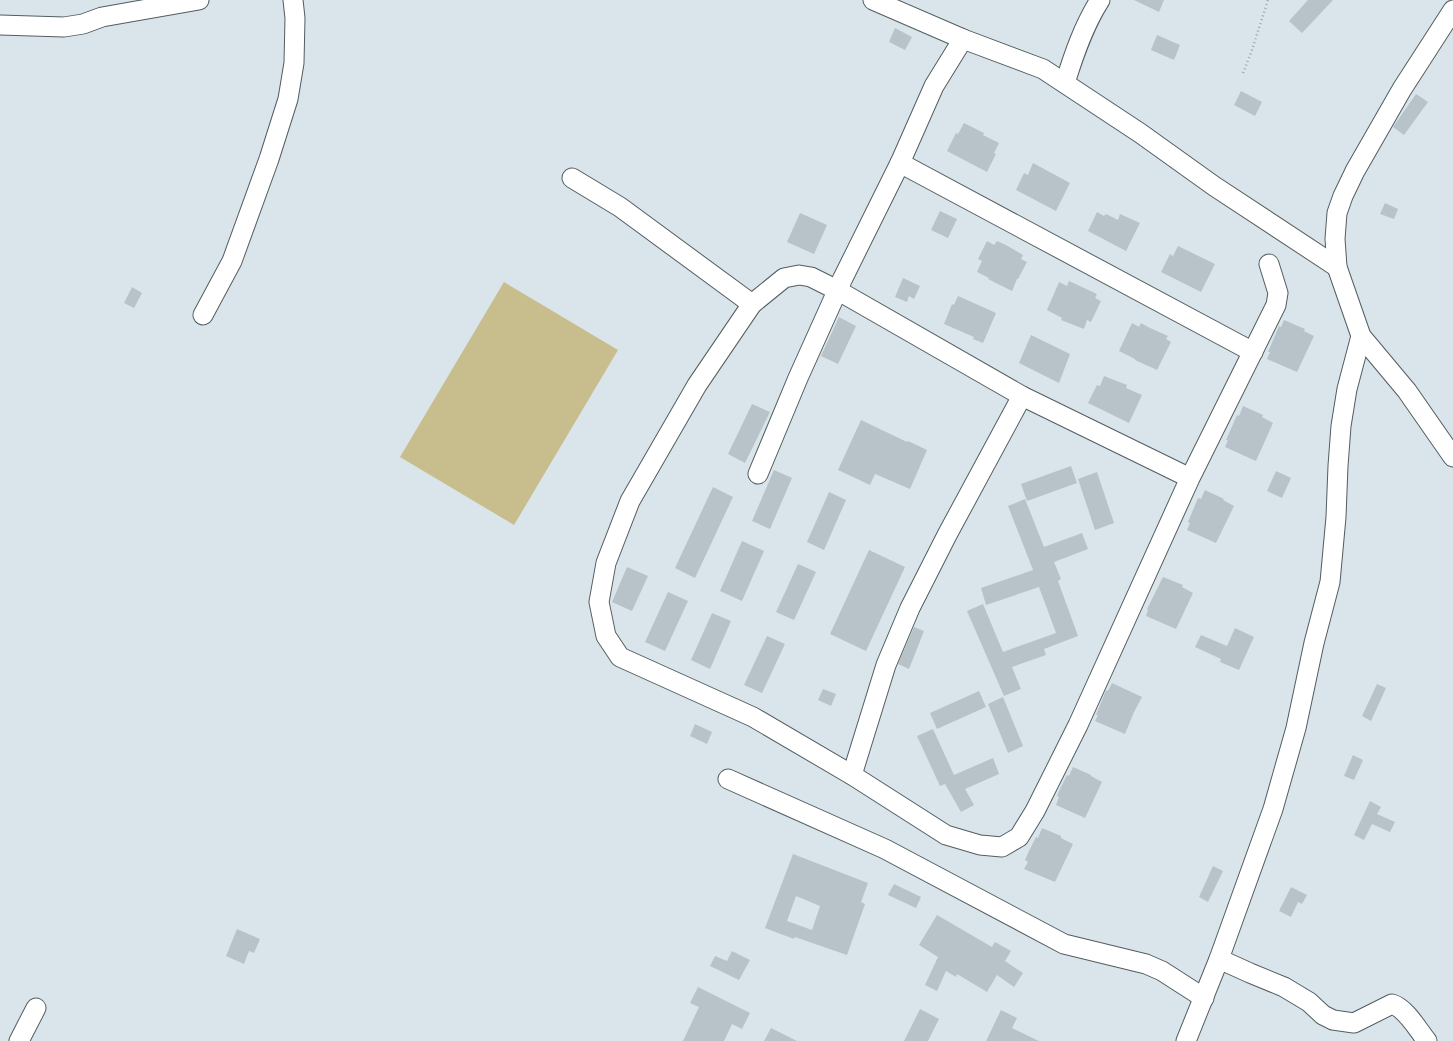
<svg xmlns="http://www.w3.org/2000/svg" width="1453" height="1041" font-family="'Sofia Sans Condensed',sans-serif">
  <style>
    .green { fill: #c8bd8d }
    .building { fill: #b7c3c8; fill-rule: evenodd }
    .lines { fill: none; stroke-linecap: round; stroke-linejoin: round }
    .minor-casing { stroke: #525d61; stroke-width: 21 }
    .path { stroke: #9da6aa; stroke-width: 2.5; stroke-dasharray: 1 3; stroke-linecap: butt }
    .minor { stroke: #fff; stroke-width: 19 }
  </style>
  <rect width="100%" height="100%" fill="#d9e5ea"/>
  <path class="green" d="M 504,282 L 618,350 L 514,525 L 400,457 Z"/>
  <g class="building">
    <path d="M 1134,0 L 1164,0 L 1159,12 Z"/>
    <path d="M 1308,0 L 1333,0 L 1302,33 L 1289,21 Z"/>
    <path d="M 895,28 L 912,37 L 905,50 L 889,42 Z"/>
    <path d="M 1157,35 L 1180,45 L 1174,60 L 1151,50 Z"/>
    <path d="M 1241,91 L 1262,102 L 1255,116 L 1234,105 Z"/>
    <path d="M 1416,94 L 1428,102 L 1404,135 L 1393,127 Z"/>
    <path d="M 964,123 L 984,133 L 983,135 L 999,143 L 994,153 L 996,154 L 987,172 L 947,151 L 956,133 L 958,134 Z"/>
    <path d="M 1033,163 L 1070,183 L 1056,211 L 1016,190 L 1024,173 L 1028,175 Z"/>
    <path d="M 1385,203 L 1398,209 L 1394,219 L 1380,214 Z"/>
    <path d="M 940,211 L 957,219 L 948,238 L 931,230 Z"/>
    <path d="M 1097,212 L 1104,216 L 1106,214 L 1118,220 L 1120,214 L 1140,223 L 1126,251 L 1088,231 Z"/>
    <path d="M 800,213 L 827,225 L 814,254 L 787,242 Z"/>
    <path d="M 987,241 L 994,245 L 997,241 L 1006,245 L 1023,255 L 1021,259 L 1027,262 L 1018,279 L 1017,279 L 1012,291 L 988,279 L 989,278 L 977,272 L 982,261 L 978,259 Z"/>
    <path d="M 1178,246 L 1215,264 L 1201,292 L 1161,272 L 1170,254 L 1173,256 Z"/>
    <path d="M 903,278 L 920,286 L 914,299 L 909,296 L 907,302 L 895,297 Z"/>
    <path d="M 1069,281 L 1097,294 L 1095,298 L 1101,301 L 1091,322 L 1087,320 L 1084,329 L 1061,320 L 1062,318 L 1047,310 L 1059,282 L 1067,286 Z"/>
    <path d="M 132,287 L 142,293 L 134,308 L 124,303 Z"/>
    <path d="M 958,296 L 996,313 L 983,343 L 973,339 L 974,337 L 944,324 L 952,304 L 954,305 Z"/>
    <path d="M 839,317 L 856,326 L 838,364 L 821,356 Z"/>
    <path d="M 1284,320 L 1305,329 L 1304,331 L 1314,336 L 1297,372 L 1267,359 L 1270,352 L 1268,352 L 1279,326 L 1281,327 Z"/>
    <path d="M 1132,323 L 1139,327 L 1141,323 L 1148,327 L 1168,336 L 1166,339 L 1171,342 L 1157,370 L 1135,360 L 1135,359 L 1119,351 Z"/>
    <path d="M 1031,335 L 1070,354 L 1059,383 L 1019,363 Z"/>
    <path d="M 1104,376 L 1127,385 L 1126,388 L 1142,395 L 1129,423 L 1088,403 L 1097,385 L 1100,386 Z"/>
    <path d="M 752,404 L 770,412 L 745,463 L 728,454 Z"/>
    <path d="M 1243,406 L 1263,415 L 1262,417 L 1273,423 L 1256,461 L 1225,447 L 1228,440 L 1226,440 L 1237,415 L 1239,416 Z"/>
    <path d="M 861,420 L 907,442 L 908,441 L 927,450 L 910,489 L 875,474 L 870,485 L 838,470 Z"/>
    <path d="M 1071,466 L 1077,483 L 1027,501 L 1021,484 Z"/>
    <path d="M 774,470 L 792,478 L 770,529 L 752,521 Z"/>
    <path d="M 1276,471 L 1291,478 L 1282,498 L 1267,491 Z"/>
    <path d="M 1097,472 L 1114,523 L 1095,530 L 1078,479 Z"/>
    <path d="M 713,487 L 733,497 L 695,578 L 675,568 Z"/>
    <path d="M 1205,490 L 1224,499 L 1223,500 L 1234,506 L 1216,543 L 1187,530 L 1190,523 L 1188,522 L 1198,498 L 1201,499 Z"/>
    <path d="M 829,492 L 846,500 L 824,550 L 807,542 Z"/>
    <path d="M 1025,499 L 1044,547 L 1082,533 L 1088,549 L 1054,562 L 1061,579 L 1058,581 L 1078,636 L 1044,649 L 1046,655 L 1012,667 L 1021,689 L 1004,696 L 967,611 L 983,604 L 1003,652 L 1056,633 L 1039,587 L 986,605 L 981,588 L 1033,570 L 1008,506 Z"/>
    <path d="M 742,541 L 764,551 L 742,601 L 720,591 Z"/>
    <path d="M 869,550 L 905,567 L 866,651 L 830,634 Z"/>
    <path d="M 798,564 L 816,572 L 794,620 L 776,612 Z"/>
    <path d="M 627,567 L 648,576 L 632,611 L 612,602 Z"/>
    <path d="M 1163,577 L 1183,585 L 1182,587 L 1193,593 L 1176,629 L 1146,616 L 1148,610 L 1147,609 Z"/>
    <path d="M 668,592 L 688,601 L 665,651 L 645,642 Z"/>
    <path d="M 712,613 L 731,621 L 710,669 L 691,660 Z"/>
    <path d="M 914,627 L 924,631 L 909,669 L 898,664 Z"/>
    <path d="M 1235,628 L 1254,637 L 1239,670 L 1220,662 L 1221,659 L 1195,647 L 1201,635 L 1227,646 Z"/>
    <path d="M 767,636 L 785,644 L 762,693 L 744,685 Z"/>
    <path d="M 1112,683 L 1142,697 L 1134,712 L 1125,734 L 1095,721 L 1098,715 L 1096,715 L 1106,690 L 1108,691 Z"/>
    <path d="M 1377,684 L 1386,688 L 1371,721 L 1362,716 Z"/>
    <path d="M 823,689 L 836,694 L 831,706 L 818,700 Z"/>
    <path d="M 979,691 L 986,707 L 937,729 L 930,713 Z"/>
    <path d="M 1003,697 L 1023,746 L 1008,753 L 988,704 Z"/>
    <path d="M 695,724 L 712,732 L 707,744 L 690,736 Z"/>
    <path d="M 933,729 L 954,775 L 993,758 L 999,774 L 965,789 L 974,805 L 961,812 L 945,784 L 940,786 L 917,736 Z"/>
    <path d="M 1353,755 L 1363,760 L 1354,780 L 1344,776 Z"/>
    <path d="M 1073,767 L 1091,775 L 1091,776 L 1102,782 L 1085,818 L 1056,805 L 1059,797 L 1057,796 L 1059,791 L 1067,775 L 1069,776 Z"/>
    <path d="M 1370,801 L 1381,807 L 1377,814 L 1395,822 L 1390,832 L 1372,824 L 1364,840 L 1354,835 Z"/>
    <path d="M 1042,828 L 1061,836 L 1061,838 L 1073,844 L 1055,882 L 1024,869 L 1028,862 L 1025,860 L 1028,853 L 1036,837 L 1038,838 Z"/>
    <path d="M 793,854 L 868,883 L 861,902 L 865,904 L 847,955 L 795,937 L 794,939 L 765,928 ZM 796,896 L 820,906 L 812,930 L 787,921 Z"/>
    <path d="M 1213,866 L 1223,871 L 1208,902 L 1199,897 Z"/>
    <path d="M 894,884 L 921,897 L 916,908 L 888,895 Z"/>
    <path d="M 1291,887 L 1307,895 L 1302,904 L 1298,902 L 1291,917 L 1279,911 Z"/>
    <path d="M 937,915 L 992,947 L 995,942 L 1011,951 L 1005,961 L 1023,973 L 1014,987 L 997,975 L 987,992 L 957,974 L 956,977 L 946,971 L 937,991 L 925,985 L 938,957 L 919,945 Z"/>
    <path d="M 237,929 L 260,939 L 254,953 L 249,951 L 244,964 L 226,956 Z"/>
    <path d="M 732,951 L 750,960 L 739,980 L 710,966 L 715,956 L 727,961 Z"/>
    <path d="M 698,987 L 750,1013 L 742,1029 L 732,1024 L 724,1041 L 683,1041 L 699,1007 L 690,1003 Z"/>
    <path d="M 920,1009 L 939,1019 L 928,1041 L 904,1041 Z"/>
    <path d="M 1001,1010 L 1017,1018 L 1012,1028 L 1039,1041 L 986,1041 Z"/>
    <path d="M 771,1028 L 797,1041 L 764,1041 Z"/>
  </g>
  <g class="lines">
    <g class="minor-casing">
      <g id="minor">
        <path d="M 873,0 L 963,39 L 1043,69 L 1140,133 L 1214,186 L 1337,267"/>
        <path d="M 1453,10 L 1402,89 L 1355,171 L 1343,196 L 1337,213 L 1335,239 L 1337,267 L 1361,336 L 1407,391 L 1453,457"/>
        <path d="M 0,25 L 64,27 L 83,24 L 102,17 L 199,0"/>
        <path d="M 1065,83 C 1074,54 1084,25 1100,0"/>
        <path d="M 900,163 L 1253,352"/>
        <path d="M 572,178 L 620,207 L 752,304"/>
        <path d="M 203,315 L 232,261 L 269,159 L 288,99 L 294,63 L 295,18 L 293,0"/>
        <path d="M 758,474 L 798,378 L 843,278 L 900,163 L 934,86 L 963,39"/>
        <path d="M 1190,478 L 1022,396 L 837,290 L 811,277 L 799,275 L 784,278 L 752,304 L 697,385 L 630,501 L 606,563 L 599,602 L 606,636 L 620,657 L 753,717 L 852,775 L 946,835 L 980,845 L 1002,847 L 1019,837 L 1035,811 L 1078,725 L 1190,478 L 1276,305 L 1278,293 L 1269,264"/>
        <path d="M 852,775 L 886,665 L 910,608 L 947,535 L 1022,396"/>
        <path d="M 728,779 L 885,849 L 1064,944 L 1146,964 L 1162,971 L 1204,998"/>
        <path d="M 1219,959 L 1250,973 L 1284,987 L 1309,1002 L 1323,1015 L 1333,1020 L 1354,1023 L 1392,1004 C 1406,1008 1418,1030 1427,1041"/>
        <path d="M 19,1041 L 36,1008"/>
        <path d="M 1186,1041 L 1219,959 L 1273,809 L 1296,728 L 1314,643 L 1330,582 L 1336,517 L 1338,466 L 1341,426 L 1347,389 L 1361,336"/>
      </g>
    </g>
    <path class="path" d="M 1243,73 L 1251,53 L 1268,0"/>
    <use href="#minor" class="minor"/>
  </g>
</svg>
